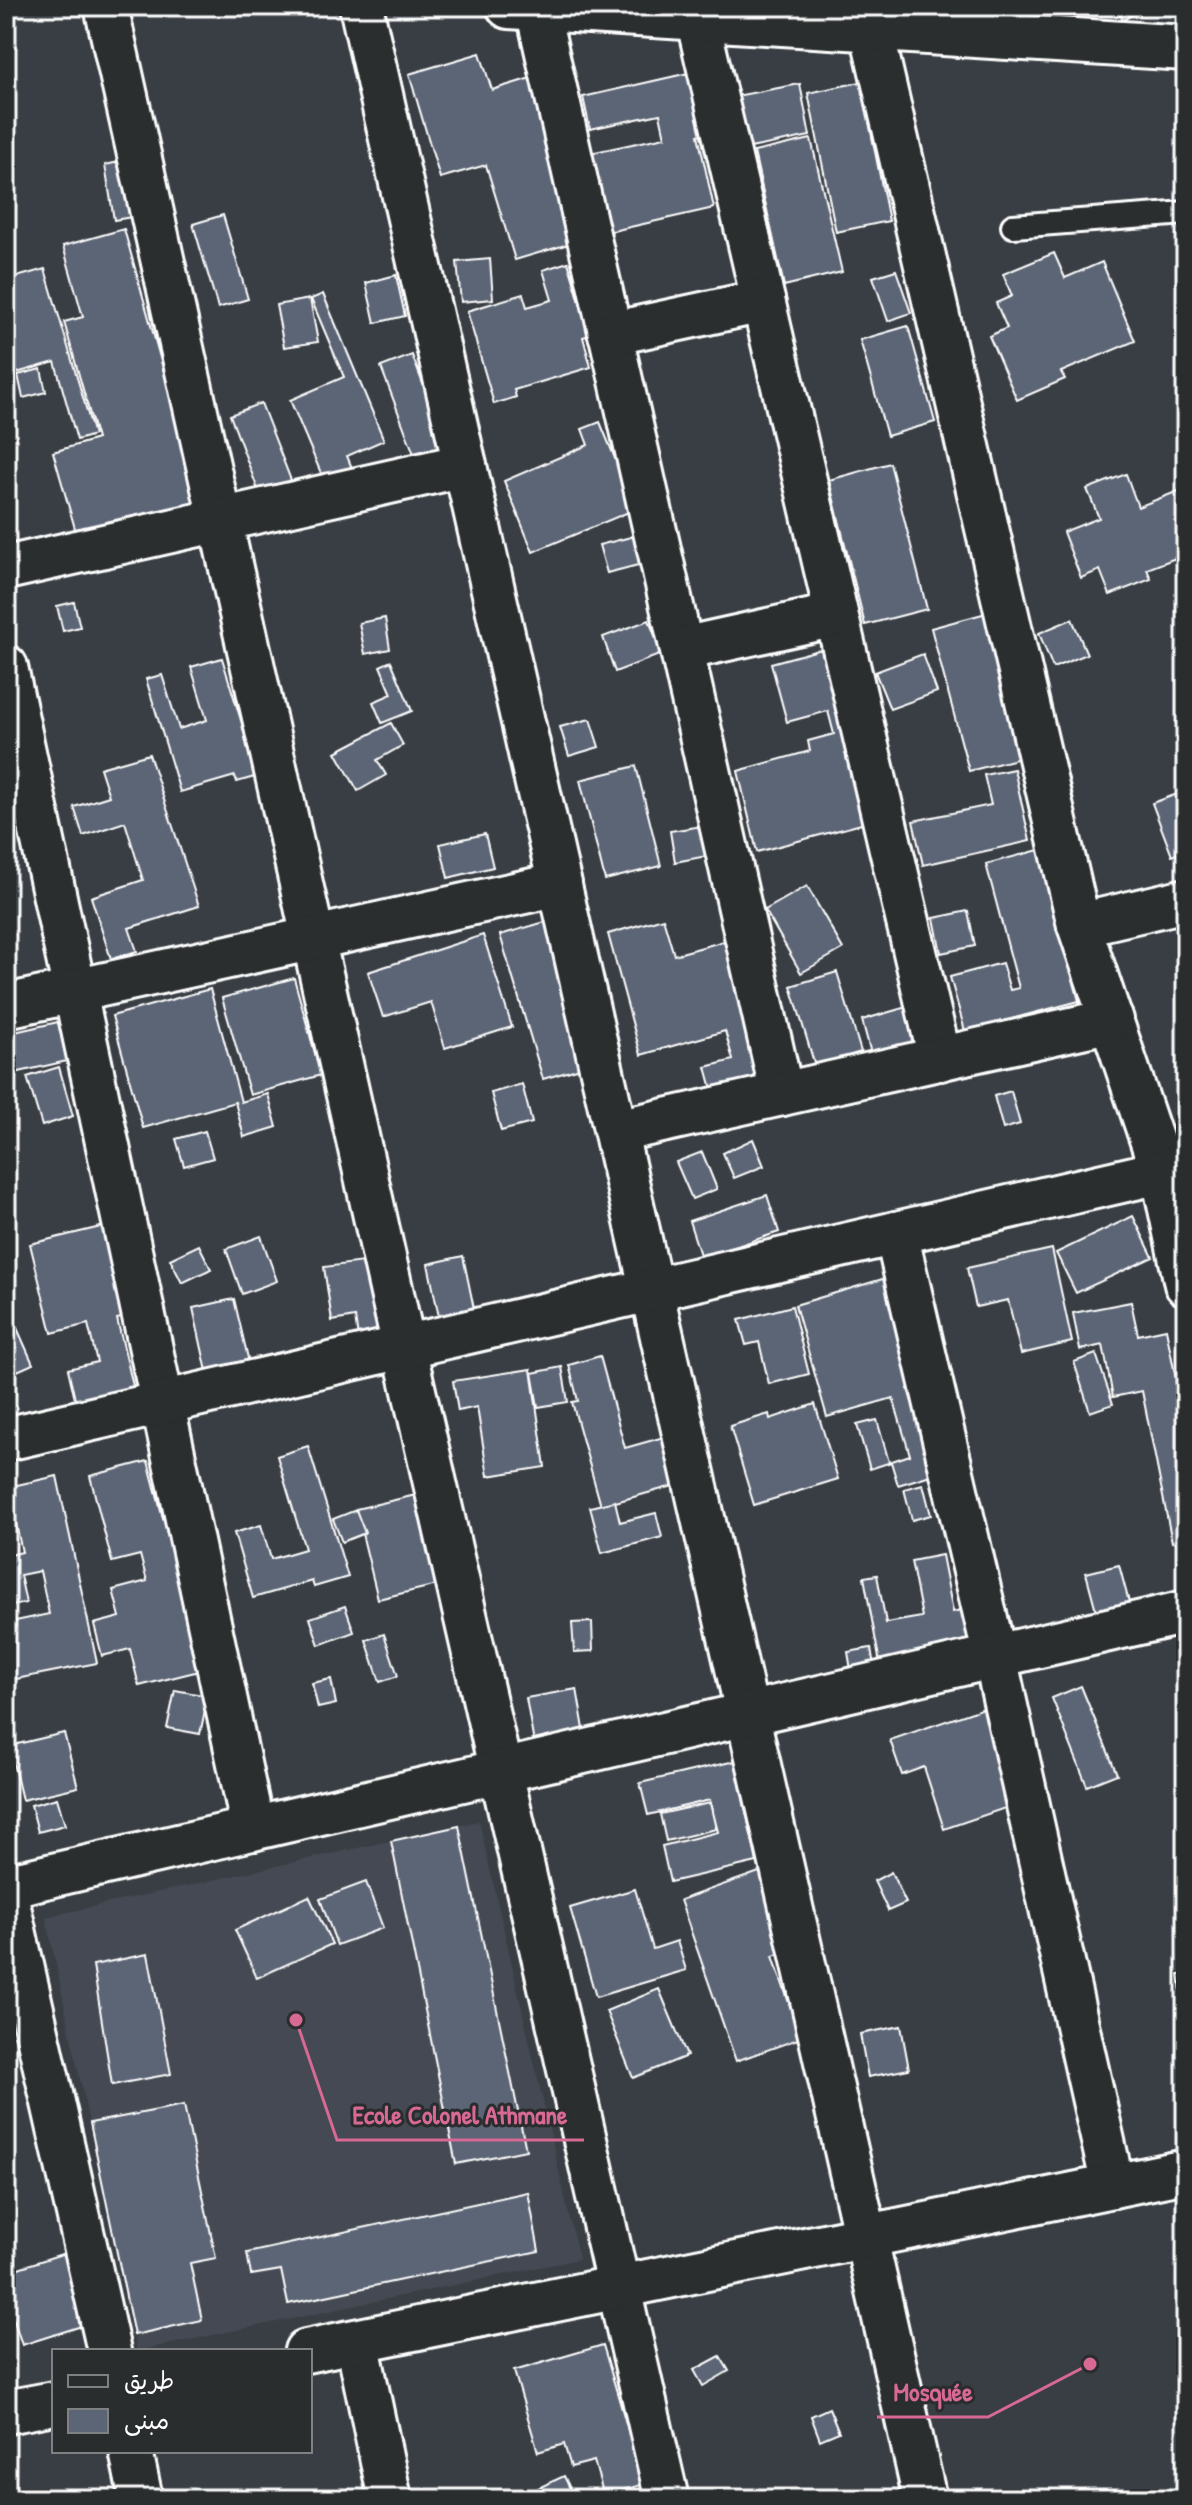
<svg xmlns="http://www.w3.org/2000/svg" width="1192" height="2505" font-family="'Patrick Hand','Playpen Sans Arabic',sans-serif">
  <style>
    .built { fill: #444a53 }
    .building { fill: #5c6576; stroke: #fff; stroke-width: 2 }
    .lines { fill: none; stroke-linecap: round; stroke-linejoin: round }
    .lane-casing { stroke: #fff; stroke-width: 28 }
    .street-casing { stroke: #fff; stroke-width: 48 }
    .secondary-casing { stroke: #fff; stroke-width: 50 }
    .lane { stroke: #2a2d2e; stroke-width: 22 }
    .street { stroke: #2a2d2e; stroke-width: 42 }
    .secondary { stroke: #2a2d2e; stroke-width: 44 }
    .leader { fill: none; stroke: #d76994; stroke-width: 3 }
    .callout-dot { fill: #d76994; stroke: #2a2d2e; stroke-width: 3 }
    .callout-label { font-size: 26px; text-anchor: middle; font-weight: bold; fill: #d76994; stroke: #2a2d2e; stroke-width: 6; stroke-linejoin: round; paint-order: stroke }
  </style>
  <rect width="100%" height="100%" fill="#393e44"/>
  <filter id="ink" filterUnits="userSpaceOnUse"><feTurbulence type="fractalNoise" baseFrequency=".0125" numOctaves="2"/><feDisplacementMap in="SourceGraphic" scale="16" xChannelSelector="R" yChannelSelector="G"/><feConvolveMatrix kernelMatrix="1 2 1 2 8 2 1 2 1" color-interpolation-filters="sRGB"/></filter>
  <g filter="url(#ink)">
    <path class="built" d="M 479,1821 L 579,2259 L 137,2351 L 46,1917 Z"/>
    <g class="building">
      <path d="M 1115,6 L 1148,6 L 1123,20 Z"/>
      <path d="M 480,53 L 492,90 L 534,77 L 582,240 L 515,260 L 486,165 L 440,178 L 409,74 Z"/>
      <path d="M 693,72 L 707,133 L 698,135 L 714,208 L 608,232 L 590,153 L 665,137 L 660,114 L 590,129 L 583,97 Z"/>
      <path d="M 861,82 L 889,221 L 836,232 L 808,93 Z"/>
      <path d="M 800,84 L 810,136 L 745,149 L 736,96 Z"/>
      <path d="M 811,139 L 842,272 L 784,286 L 754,152 Z"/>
      <path d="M 128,160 L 138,216 L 114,220 L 105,165 Z"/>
      <path d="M 223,215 L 248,299 L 218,308 L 193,224 Z"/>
      <path d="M 124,229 L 201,504 L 78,539 L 53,452 L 97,439 L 64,322 L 83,317 L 63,246 Z"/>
      <path d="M 1054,253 L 1065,278 L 1102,262 L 1135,341 L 1061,372 L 1065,379 L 1017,400 L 989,336 L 1007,328 L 996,303 L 1012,296 L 1003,274 Z"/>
      <path d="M 490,259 L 493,299 L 461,302 L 457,262 Z"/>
      <path d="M 568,262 L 590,335 L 583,337 L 591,367 L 514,390 L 516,397 L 494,404 L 467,311 L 523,294 L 527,307 L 552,300 L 543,270 Z"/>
      <path d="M 45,269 L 94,435 L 77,440 L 55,362 L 6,376 L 6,280 Z"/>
      <path d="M 896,270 L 911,313 L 888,321 L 873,277 Z"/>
      <path d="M 396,275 L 405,316 L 375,323 L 366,283 Z"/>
      <path d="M 323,294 L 384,440 L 347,456 L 354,473 L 326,485 L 290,400 L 344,377 L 311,299 Z"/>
      <path d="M 310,299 L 318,342 L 284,347 L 276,305 Z"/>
      <path d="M 908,326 L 935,422 L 887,436 L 860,340 Z"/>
      <path d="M 412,355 L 453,463 L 422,475 L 381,367 Z"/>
      <path d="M 41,369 L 46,392 L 23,398 L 18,375 Z"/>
      <path d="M 261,403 L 292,483 L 260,495 L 230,415 Z"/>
      <path d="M 600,422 L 636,509 L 533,552 L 504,481 L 588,445 L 582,429 Z"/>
      <path d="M 890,463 L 927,609 L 865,625 L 829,480 Z"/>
      <path d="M 1126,474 L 1138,507 L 1186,488 L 1186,554 L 1147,569 L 1151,579 L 1110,595 L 1100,570 L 1081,578 L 1063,532 L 1099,518 L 1087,489 Z"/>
      <path d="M 639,535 L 646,563 L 607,573 L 599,545 Z"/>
      <path d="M 74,602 L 80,627 L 63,631 L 57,606 Z"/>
      <path d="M 990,612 L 1028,756 L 969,771 L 931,628 Z"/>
      <path d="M 385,618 L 390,649 L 365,654 L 359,623 Z"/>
      <path d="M 1072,619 L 1087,654 L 1053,668 L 1039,633 Z"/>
      <path d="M 649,620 L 662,654 L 615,672 L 603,637 Z"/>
      <path d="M 822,649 L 869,822 L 757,852 L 738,771 L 810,751 L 808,741 L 834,734 L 828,711 L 787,722 L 771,663 Z"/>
      <path d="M 923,654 L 937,692 L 890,709 L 875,672 Z"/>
      <path d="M 222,658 L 258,776 L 237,782 L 235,776 L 180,792 L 146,679 L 162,675 L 179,729 L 207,720 L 191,667 Z"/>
      <path d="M 391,661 L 412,711 L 382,723 L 373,702 L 392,694 L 380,666 Z"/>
      <path d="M 590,719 L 599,747 L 569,756 L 560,727 Z"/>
      <path d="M 391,723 L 403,745 L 377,760 L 386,775 L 358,791 L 336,752 Z"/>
      <path d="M 149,754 L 199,906 L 129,928 L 137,951 L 111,959 L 91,897 L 143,880 L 125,822 L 83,836 L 74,807 L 109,796 L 100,768 Z"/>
      <path d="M 636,766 L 661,866 L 605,880 L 580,780 Z"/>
      <path d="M 1014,769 L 1030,841 L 923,865 L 913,821 L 991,805 L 984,775 Z"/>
      <path d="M 1186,791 L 1186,850 L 1172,856 L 1152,803 Z"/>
      <path d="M 702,826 L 707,856 L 675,862 L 670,831 Z"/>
      <path d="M 485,834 L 493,867 L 448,878 L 440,844 Z"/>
      <path d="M 1039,850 L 1079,1001 L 965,1031 L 950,977 L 1002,963 L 1010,990 L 1019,988 L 986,864 Z"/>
      <path d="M 807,886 L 843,949 L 801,973 L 765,910 Z"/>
      <path d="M 968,911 L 975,946 L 941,953 L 934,918 Z"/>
      <path d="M 663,918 L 674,955 L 728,940 L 768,1081 L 714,1096 L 706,1067 L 733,1060 L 725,1031 L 641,1055 L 608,934 Z"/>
      <path d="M 545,922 L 587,1066 L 543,1079 L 500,935 Z"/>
      <path d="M 483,935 L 512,1027 L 445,1048 L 431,1002 L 383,1017 L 368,972 Z"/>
      <path d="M 837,972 L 861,1052 L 815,1066 L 791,986 Z"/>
      <path d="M 294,978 L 321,1075 L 250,1095 L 222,998 Z"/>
      <path d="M 210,989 L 241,1102 L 268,1094 L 277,1127 L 244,1137 L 235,1102 L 143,1128 L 112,1016 Z"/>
      <path d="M 910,1006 L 921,1048 L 873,1061 L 862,1020 Z"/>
      <path d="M 58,1022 L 67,1061 L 6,1075 L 6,1034 Z"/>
      <path d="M 59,1067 L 73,1116 L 42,1126 L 27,1077 Z"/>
      <path d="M 522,1084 L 532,1123 L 501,1131 L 491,1093 Z"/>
      <path d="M 1011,1091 L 1020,1124 L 1003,1129 L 994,1096 Z"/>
      <path d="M 205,1131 L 213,1158 L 184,1166 L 176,1139 Z"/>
      <path d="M 753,1139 L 764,1166 L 734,1178 L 723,1153 Z"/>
      <path d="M 702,1152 L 717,1189 L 692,1199 L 676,1162 Z"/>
      <path d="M 767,1195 L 779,1232 L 701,1258 L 689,1221 Z"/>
      <path d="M 1133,1216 L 1153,1257 L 1076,1293 L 1056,1253 Z"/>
      <path d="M 109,1225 L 131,1316 L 117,1319 L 135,1394 L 77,1408 L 68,1369 L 97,1362 L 88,1324 L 52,1333 L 30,1244 Z"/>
      <path d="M 261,1236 L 277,1281 L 242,1294 L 226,1249 Z"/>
      <path d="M 199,1245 L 211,1269 L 182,1283 L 170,1259 Z"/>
      <path d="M 1052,1249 L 1072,1342 L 1021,1354 L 1008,1300 L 976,1307 L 967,1268 Z"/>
      <path d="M 463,1256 L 474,1309 L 439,1317 L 428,1264 Z"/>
      <path d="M 370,1261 L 382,1349 L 360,1352 L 355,1317 L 332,1321 L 324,1267 Z"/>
      <path d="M 886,1278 L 918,1386 L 908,1389 L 934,1474 L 898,1485 L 891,1462 L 870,1469 L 857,1425 L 877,1420 L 889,1462 L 910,1455 L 893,1398 L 827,1417 L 795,1305 Z"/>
      <path d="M 234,1299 L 252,1375 L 210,1385 L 193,1308 Z"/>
      <path d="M 1131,1302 L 1138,1335 L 1166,1329 L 1186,1429 L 1186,1539 L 1172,1542 L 1142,1391 L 1113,1397 L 1103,1345 L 1080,1350 L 1073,1313 Z"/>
      <path d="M 792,1306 L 809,1374 L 769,1384 L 759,1342 L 746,1345 L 739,1320 Z"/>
      <path d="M 17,1328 L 33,1364 L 6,1376 L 6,1333 Z"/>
      <path d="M 1096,1354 L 1113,1404 L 1090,1412 L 1074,1362 Z"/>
      <path d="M 600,1356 L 625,1448 L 671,1435 L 684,1483 L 601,1506 L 572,1402 L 578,1401 L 569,1365 Z"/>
      <path d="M 562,1367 L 568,1402 L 538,1407 L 532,1373 Z"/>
      <path d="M 531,1369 L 545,1467 L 488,1476 L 477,1407 L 458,1411 L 453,1381 Z"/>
      <path d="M 815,1404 L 838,1479 L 754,1505 L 730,1426 L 769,1414 L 770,1419 Z"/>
      <path d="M 308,1446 L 348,1577 L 314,1587 L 312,1581 L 253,1598 L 234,1533 L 261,1525 L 271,1559 L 305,1549 L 277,1456 Z"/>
      <path d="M 148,1461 L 203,1670 L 139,1686 L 130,1649 L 102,1656 L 94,1624 L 120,1617 L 113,1590 L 147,1581 L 140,1555 L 112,1562 L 90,1476 Z"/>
      <path d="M 57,1476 L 97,1663 L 6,1681 L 6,1623 L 49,1614 L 40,1571 L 20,1575 L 26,1603 L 6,1607 L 6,1556 L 22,1552 L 8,1487 Z"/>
      <path d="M 923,1484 L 931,1515 L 912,1520 L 904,1489 Z"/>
      <path d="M 416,1495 L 437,1585 L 378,1599 L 356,1509 Z"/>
      <path d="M 615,1501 L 620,1522 L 656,1513 L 662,1537 L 602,1553 L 590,1507 Z"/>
      <path d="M 356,1510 L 365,1533 L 342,1542 L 333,1519 Z"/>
      <path d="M 942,1555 L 953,1612 L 965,1609 L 973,1652 L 881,1669 L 864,1577 L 877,1575 L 886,1623 L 922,1617 L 911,1561 Z"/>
      <path d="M 1119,1565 L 1130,1606 L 1097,1614 L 1086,1573 Z"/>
      <path d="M 345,1606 L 354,1632 L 319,1645 L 310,1618 Z"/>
      <path d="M 592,1622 L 593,1651 L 574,1652 L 572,1623 Z"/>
      <path d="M 384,1634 L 398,1676 L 380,1682 L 366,1640 Z"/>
      <path d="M 871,1648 L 877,1684 L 854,1688 L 848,1652 Z"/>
      <path d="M 331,1679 L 336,1704 L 318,1708 L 312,1683 Z"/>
      <path d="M 1081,1686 L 1117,1774 L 1087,1786 L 1052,1698 Z"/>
      <path d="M 577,1689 L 587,1746 L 536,1755 L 526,1698 Z"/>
      <path d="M 175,1690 L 208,1696 L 200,1734 L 167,1728 Z"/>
      <path d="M 984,1708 L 1017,1804 L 944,1829 L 924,1767 L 902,1775 L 890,1740 Z"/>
      <path d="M 64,1733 L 78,1787 L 22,1800 L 9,1746 Z"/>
      <path d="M 735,1761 L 757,1862 L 670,1882 L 662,1846 L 718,1832 L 710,1800 L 648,1815 L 640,1783 Z"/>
      <path d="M 57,1798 L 65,1825 L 38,1832 L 31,1805 Z"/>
      <path d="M 710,1803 L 716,1829 L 666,1841 L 660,1814 Z"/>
      <path d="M 459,1826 L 526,2150 L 456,2164 L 391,1841 Z"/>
      <path d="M 762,1871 L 790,1950 L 773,1956 L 801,2038 L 736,2061 L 680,1900 Z"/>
      <path d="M 891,1872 L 906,1903 L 888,1911 L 874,1881 Z"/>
      <path d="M 366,1882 L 383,1928 L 337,1945 L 320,1899 Z"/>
      <path d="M 635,1889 L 653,1949 L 677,1941 L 686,1970 L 596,1997 L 570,1908 Z"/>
      <path d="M 309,1896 L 332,1944 L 257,1978 L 235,1930 Z"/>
      <path d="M 148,1954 L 171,2074 L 112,2085 L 93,1965 Z"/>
      <path d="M 1186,1974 L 1186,2008 L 1183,2008 L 1179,1975 Z"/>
      <path d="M 659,1989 L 687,2056 L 633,2078 L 606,2011 Z"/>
      <path d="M 901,2026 L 909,2069 L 868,2077 L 860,2034 Z"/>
      <path d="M 184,2105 L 216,2258 L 190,2263 L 202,2320 L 134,2335 L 90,2123 Z"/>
      <path d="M 528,2192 L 539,2251 L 288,2304 L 281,2270 L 251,2275 L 247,2253 Z"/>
      <path d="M 65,2253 L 88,2324 L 22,2345 L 6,2296 L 6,2272 Z"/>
      <path d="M 603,2345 L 644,2484 L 604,2496 L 594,2461 L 571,2467 L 564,2444 L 538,2452 L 514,2371 Z"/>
      <path d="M 720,2356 L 729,2371 L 703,2386 L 694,2370 Z"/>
      <path d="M 829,2408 L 839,2432 L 820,2440 L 811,2416 Z"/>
      <path d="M 564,2476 L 575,2499 L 539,2499 L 534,2490 Z"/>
    </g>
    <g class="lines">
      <g class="lane-casing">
        <path id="lane" d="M 1013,226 L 1186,213"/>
      </g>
      <g class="street-casing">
        <g id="street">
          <path d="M 106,6 L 404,1347 L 667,2499"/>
          <path d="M 361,6 L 925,2499"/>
          <path d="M 537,8 L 782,1094"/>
          <path d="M 697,17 L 940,1059"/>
          <path d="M 871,28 L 1079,925 L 1162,1171 L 1186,1284"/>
          <path d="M 610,334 L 763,301"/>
          <path d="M 6,568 L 465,465"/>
          <path d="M 682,649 L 836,615"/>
          <path d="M 6,667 L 253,1829"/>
          <path d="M 1079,925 L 1186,900"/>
          <path d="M 6,1006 L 560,884"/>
          <path d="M 617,1131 L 1112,1020"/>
          <path d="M 896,1233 L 995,1657 L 1113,2186"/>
          <path d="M 6,1439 L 1186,1166"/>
          <path d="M 6,1886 L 1186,1612"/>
          <path d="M 6,1894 L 109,2351"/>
          <path d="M 357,2341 L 390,2499"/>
          <path d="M 306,2351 L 1186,2171"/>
          <path d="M 6,2412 L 54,2403"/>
          <path d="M 131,2451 L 141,2499"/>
        </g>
      </g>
      <g class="secondary-casing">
        <path id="secondary" d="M 509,6 L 1186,48"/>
      </g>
      <use href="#lane" class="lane"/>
      <use href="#street" class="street"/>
      <use href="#secondary" class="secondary"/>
    </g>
  </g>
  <path class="leader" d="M296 2020L337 2140H584M1090 2364L988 2417H877"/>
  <g class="callout-dot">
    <circle cx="296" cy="2020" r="8"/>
    <circle cx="1090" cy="2364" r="8"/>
  </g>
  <g class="callout-label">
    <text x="460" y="2124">Ecole Colonel Athmane</text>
    <text x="933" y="2401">Mosquée</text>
  </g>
  <rect width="1192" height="2505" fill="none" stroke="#2a2d2e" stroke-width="32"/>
  <rect x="16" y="16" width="1160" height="2473" fill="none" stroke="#fff" stroke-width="3" filter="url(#ink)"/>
  <rect x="52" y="2349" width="260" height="104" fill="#2a2d2e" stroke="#7f8182" stroke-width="2"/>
  <rect x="68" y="2375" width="40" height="12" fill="#2a2d2e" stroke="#7f8182" stroke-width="2"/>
  <text x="124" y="2389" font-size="24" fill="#ffffff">طريق</text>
  <rect x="68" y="2409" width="40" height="24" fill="#5c6576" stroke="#7f8182" stroke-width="2"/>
  <text x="124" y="2429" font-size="24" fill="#ffffff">مبنى</text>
</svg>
